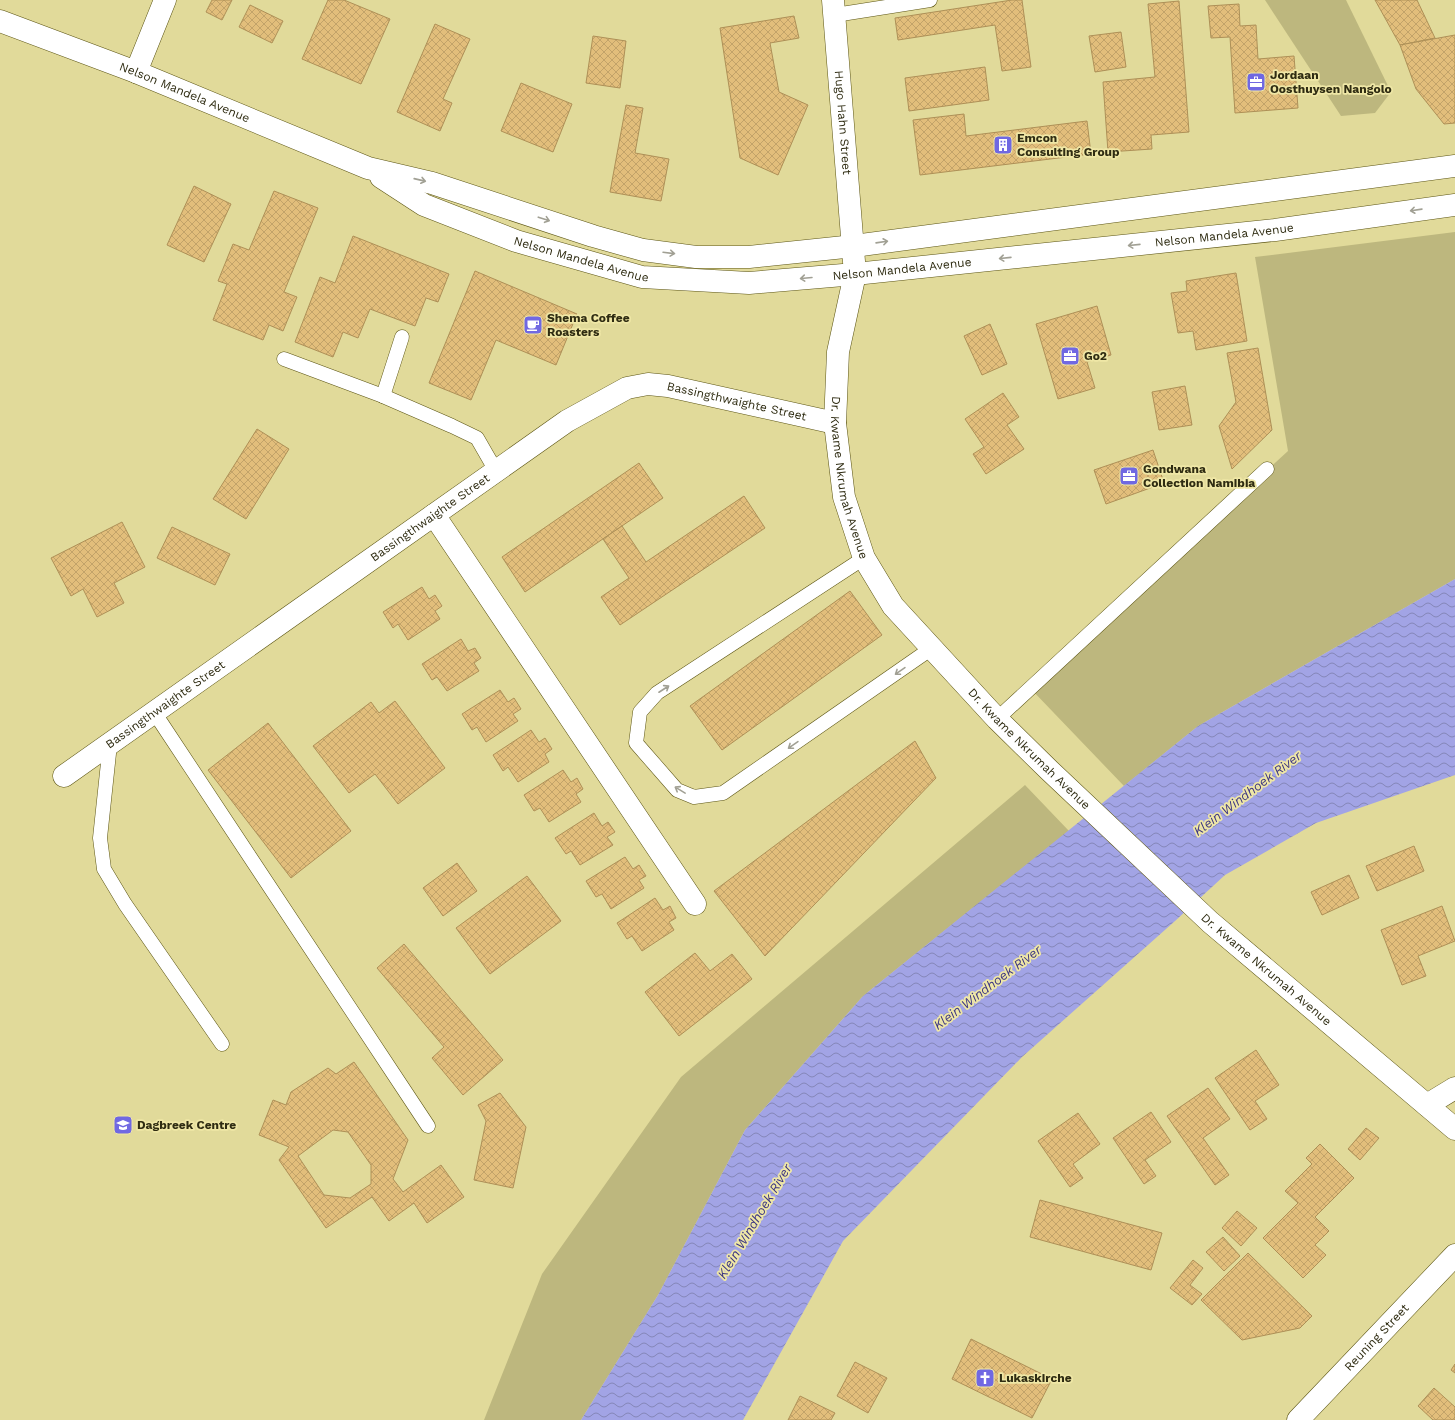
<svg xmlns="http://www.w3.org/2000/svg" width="1455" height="1420" font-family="'Work Sans',sans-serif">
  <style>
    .grass { fill: #bdb77e }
    .water { fill: url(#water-waves) }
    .building { fill: url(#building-cross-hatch); stroke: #ae9057; fill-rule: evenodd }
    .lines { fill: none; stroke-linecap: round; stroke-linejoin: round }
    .lane-casing { stroke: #5c5514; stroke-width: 15 }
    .street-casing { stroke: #5c5514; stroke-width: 23 }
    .secondary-casing { stroke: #5c5514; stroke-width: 23 }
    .lane { stroke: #fff; stroke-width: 14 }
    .street { stroke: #fff; stroke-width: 22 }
    .secondary { stroke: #fff; stroke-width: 22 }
    .oneway { stroke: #a1a094 }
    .labels { text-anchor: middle; stroke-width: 3.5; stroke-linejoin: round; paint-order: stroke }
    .poi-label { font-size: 12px; font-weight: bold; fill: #2f2c12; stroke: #efe7a6; text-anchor: start }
    .street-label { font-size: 12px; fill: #2f2c12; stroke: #efe7a6 }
    .water-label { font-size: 13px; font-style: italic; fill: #3c3683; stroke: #efe7a6 }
  </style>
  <defs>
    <pattern id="water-waves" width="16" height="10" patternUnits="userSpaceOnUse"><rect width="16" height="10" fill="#a2a4e5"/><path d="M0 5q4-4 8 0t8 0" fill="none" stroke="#8486b8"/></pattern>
    <pattern id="building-cross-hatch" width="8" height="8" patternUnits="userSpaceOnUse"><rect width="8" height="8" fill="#e2be7b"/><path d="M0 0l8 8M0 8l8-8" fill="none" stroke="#c2a369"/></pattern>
  </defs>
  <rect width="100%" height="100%" fill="#e1da9a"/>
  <g class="grass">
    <path d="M 1265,0 L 1346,0 L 1391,92 L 1375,113 L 1341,116 Z"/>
    <path d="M 1455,232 L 1455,579 L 1198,726 L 1124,786 L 1030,688 L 1288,451 L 1255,257 Z"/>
    <path d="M 1025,785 L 1069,831 L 863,996 L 745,1130 L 658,1295 L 581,1420 L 484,1420 L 542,1274 L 681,1077 Z"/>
  </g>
  <path class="water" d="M 1455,579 L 1455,775 L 1316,823 L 1225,875 L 1175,921 L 1022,1057 L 843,1241 L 743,1420 L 581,1420 L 658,1295 L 745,1130 L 863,996 L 1198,726 Z"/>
  <g class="building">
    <path d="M 212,0 L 232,0 L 222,20 L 206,12 Z"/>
    <path d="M 328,0 L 344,0 L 390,19 L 361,84 L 302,59 Z"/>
    <path d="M 1012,0 L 1022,0 L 1031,67 L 1002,71 L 995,25 L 898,40 L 895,18 Z"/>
    <path d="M 1375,0 L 1417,0 L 1435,38 L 1400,45 Z"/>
    <path d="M 1179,1 L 1189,132 L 1151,135 L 1152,149 L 1108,152 L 1103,82 L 1155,77 L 1148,4 Z"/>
    <path d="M 1239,4 L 1240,26 L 1256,25 L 1258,59 L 1294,56 L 1298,108 L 1235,113 L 1230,37 L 1211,38 L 1208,6 Z"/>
    <path d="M 250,5 L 283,21 L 272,43 L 239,27 Z"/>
    <path d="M 794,16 L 799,38 L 770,43 L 779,92 L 808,105 L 778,175 L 740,158 L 720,28 Z"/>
    <path d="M 435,24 L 470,39 L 443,99 L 452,103 L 440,131 L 397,112 Z"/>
    <path d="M 1121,32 L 1126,67 L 1095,72 L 1089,36 Z"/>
    <path d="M 1455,35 L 1455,123 L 1444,124 L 1416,89 L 1400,45 Z"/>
    <path d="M 593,36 L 626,41 L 620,88 L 586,83 Z"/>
    <path d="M 985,67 L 989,100 L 909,111 L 905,78 Z"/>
    <path d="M 521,83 L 572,104 L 553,152 L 501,131 Z"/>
    <path d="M 626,105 L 643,108 L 635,153 L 669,159 L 661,201 L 610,192 Z"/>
    <path d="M 964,114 L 966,136 L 1087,121 L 1091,154 L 920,175 L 913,120 Z"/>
    <path d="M 194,186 L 231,204 L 204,262 L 167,245 Z"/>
    <path d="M 274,191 L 318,208 L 284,292 L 297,297 L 283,331 L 269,325 L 263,340 L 213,320 L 227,284 L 218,281 L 233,244 L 249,250 Z"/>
    <path d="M 353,236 L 449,274 L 438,302 L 426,298 L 415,326 L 370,309 L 358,338 L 343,332 L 333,357 L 295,342 L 320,277 L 335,283 Z"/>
    <path d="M 475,271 L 577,314 L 556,365 L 496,340 L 471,400 L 429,383 Z"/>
    <path d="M 1236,273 L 1247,341 L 1196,350 L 1193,331 L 1178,333 L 1171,293 L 1187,291 L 1186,281 Z"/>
    <path d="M 1097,306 L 1111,355 L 1087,362 L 1095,388 L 1058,399 L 1036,324 Z"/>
    <path d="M 990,324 L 1007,364 L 982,375 L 964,336 Z"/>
    <path d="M 1258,348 L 1272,430 L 1232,469 L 1219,426 L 1236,402 L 1227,353 Z"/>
    <path d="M 1185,386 L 1192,425 L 1159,430 L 1152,392 Z"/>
    <path d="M 1003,393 L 1019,417 L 1007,425 L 1024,449 L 986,474 L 973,454 L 984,447 L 965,419 Z"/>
    <path d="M 257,429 L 289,449 L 246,519 L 213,499 Z"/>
    <path d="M 1153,450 L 1164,483 L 1106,504 L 1094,470 Z"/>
    <path d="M 639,463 L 663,498 L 525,592 L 502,557 Z"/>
    <path d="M 744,496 L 765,528 L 620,625 L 601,597 L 629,578 L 603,539 L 622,526 L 646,562 Z"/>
    <path d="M 122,522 L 145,567 L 114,583 L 124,603 L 97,617 L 83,589 L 71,596 L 51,558 Z"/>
    <path d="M 172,527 L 230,554 L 215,585 L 157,558 Z"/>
    <path d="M 422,587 L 429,599 L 435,595 L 442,606 L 435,611 L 440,619 L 408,640 L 398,624 L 393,628 L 383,612 Z"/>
    <path d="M 850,591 L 882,635 L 722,750 L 690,706 Z"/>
    <path d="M 461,639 L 468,651 L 475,648 L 481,658 L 474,663 L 479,671 L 447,691 L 437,677 L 432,680 L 422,664 Z"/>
    <path d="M 500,690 L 508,702 L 514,698 L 521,709 L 513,714 L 518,721 L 486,742 L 477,727 L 472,730 L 462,714 Z"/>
    <path d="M 395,701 L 445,768 L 398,804 L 375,774 L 349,793 L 313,746 L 371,702 L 379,713 Z"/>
    <path d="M 268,723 L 351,831 L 291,878 L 208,770 Z"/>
    <path d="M 531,730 L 539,742 L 545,738 L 552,749 L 545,754 L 549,762 L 518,782 L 508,767 L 503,771 L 493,755 Z"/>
    <path d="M 915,741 L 936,778 L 765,956 L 714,891 Z"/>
    <path d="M 563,770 L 571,782 L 577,778 L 583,789 L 576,794 L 581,802 L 549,822 L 540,808 L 534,811 L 524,795 Z"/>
    <path d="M 594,813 L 602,826 L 608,822 L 615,832 L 607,837 L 613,845 L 580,865 L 571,851 L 566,854 L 555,838 Z"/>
    <path d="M 1414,846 L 1424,871 L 1377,891 L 1366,866 Z"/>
    <path d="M 625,857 L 633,869 L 639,865 L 646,876 L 639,880 L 644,888 L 611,909 L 602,894 L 596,897 L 586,881 Z"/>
    <path d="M 457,863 L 477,891 L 443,916 L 423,888 Z"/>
    <path d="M 1349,875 L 1359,898 L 1322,915 L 1311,892 Z"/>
    <path d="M 527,876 L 561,921 L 490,974 L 456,928 Z"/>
    <path d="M 655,898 L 663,910 L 670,906 L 676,918 L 669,922 L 674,930 L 642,951 L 632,936 L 627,939 L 617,923 Z"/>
    <path d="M 1442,906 L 1455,941 L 1418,956 L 1426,976 L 1402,985 L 1381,930 Z"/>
    <path d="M 404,944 L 503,1060 L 463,1095 L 432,1058 L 444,1047 L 377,968 Z"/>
    <path d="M 695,953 L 710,971 L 732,954 L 752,979 L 679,1036 L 645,992 Z"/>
    <path d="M 1256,1050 L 1279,1085 L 1255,1101 L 1267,1119 L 1250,1130 L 1215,1078 Z"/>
    <path d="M 354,1062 L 408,1140 L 393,1179 L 403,1192 L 441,1165 L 464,1197 L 427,1223 L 414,1203 L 389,1221 L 372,1197 L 326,1228 L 279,1160 L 289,1147 L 259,1135 L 273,1100 L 286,1105 L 291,1092 L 328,1068 L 336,1074 ZM 333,1130 L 348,1132 L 371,1165 L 371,1184 L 350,1198 L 324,1195 L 298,1156 Z"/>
    <path d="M 1208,1088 L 1230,1119 L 1203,1138 L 1229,1175 L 1215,1185 L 1167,1116 Z"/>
    <path d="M 500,1093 L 526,1127 L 513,1188 L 474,1180 L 486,1121 L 478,1105 Z"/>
    <path d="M 1151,1112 L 1171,1142 L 1145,1160 L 1156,1176 L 1144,1184 L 1113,1138 Z"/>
    <path d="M 1078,1113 L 1100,1144 L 1073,1164 L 1083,1178 L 1070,1187 L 1038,1141 Z"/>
    <path d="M 1366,1128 L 1379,1138 L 1360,1160 L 1348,1149 Z"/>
    <path d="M 1320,1144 L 1354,1178 L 1315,1217 L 1329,1231 L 1315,1245 L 1326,1255 L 1303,1278 L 1263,1238 L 1298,1203 L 1285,1191 L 1312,1164 L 1306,1158 Z"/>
    <path d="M 1040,1200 L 1162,1233 L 1151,1270 L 1030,1237 Z"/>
    <path d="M 1237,1211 L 1257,1228 L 1241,1246 L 1222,1228 Z"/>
    <path d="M 1223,1237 L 1240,1256 L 1224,1271 L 1206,1252 Z"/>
    <path d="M 1248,1253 L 1312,1316 L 1300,1328 L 1242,1340 L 1201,1300 Z"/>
    <path d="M 1193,1260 L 1203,1268 L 1190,1285 L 1202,1294 L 1192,1305 L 1170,1288 Z"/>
    <path d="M 971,1339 L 1052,1379 L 1032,1418 L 952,1379 Z"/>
    <path d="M 855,1362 L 887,1378 L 868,1413 L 837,1396 Z"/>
    <path d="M 1455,1364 L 1455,1373 L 1451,1370 Z"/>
    <path d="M 1434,1388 L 1455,1407 L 1455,1420 L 1433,1420 L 1418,1406 Z"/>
    <path d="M 800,1396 L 835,1413 L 831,1420 L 788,1420 Z"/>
  </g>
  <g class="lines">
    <g class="lane-casing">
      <g id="lane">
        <path d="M 835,15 L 930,0"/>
        <path d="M 284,359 L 383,396 L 452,426 L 477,438 L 496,471"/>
        <path d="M 383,396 L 402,337"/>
        <path d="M 864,558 L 657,693 L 640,712 L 636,743 L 677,790 L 694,797 L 723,793 L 932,648"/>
        <path d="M 154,712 L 428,1126"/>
        <path d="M 997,719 L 1267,469"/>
        <path d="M 110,744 L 100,838 L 104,869 L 125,904 L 222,1044"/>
      </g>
    </g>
    <g class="street-casing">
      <g id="street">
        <path d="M 136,72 L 165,0"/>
        <path d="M 434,515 L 695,904"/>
        <path id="s1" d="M 64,776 L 567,421 L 627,388 L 648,384 L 668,386 L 835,423"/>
        <path d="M 1427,1105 L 1455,1088"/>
        <path id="s2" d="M 1298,1420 L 1455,1255"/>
      </g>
    </g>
    <g class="secondary-casing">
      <g id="secondary">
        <path id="s3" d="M 833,0 L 855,274 L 838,352 L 835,423 L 844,497 L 864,558 L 893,606 L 997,719 L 1049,770 L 1210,922 L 1455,1129"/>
        <path id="s4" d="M 0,21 L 136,72 L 368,168 L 432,183 L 593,236 L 643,250 L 696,257 L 749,257 L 854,246 L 1455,166"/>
        <path id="s5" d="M 381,177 L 424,205 L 516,241 L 642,277 L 749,283 L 855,274 L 1275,230 L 1455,205"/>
      </g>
    </g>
    <use href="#lane" class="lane"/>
    <use href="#street" class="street"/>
    <use href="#secondary" class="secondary"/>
  </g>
  <defs><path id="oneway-shaft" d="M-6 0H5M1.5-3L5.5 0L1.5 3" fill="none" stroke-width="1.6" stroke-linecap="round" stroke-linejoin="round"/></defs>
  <g class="oneway">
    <use href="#oneway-shaft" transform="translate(420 180) rotate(13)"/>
    <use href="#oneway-shaft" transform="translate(1416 210) rotate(172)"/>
    <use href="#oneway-shaft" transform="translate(544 219) rotate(18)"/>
    <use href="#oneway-shaft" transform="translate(882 242) rotate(-8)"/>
    <use href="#oneway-shaft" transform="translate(1134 245) rotate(174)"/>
    <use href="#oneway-shaft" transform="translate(669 253) rotate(7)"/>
    <use href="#oneway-shaft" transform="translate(1005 258) rotate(174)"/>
    <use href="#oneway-shaft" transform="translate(806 278) rotate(175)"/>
    <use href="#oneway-shaft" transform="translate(900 671) rotate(145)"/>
    <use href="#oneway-shaft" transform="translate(664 689) rotate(-33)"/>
    <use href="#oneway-shaft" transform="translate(793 745) rotate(145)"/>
    <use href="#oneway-shaft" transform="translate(680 790) rotate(-149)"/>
  </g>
  <defs>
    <g id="office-square" transform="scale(1)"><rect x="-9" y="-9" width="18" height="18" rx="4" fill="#7068e2" stroke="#efe7a6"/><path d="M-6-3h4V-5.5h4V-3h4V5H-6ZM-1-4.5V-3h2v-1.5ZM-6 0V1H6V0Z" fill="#fff"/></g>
    <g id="building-square" transform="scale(1)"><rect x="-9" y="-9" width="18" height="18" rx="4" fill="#7068e2" stroke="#efe7a6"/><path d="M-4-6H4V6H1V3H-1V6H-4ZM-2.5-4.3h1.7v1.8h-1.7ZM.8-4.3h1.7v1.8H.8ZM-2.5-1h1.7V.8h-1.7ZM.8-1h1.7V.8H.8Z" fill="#fff"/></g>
    <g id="cafe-square" transform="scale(1)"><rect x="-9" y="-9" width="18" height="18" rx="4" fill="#7068e2" stroke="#efe7a6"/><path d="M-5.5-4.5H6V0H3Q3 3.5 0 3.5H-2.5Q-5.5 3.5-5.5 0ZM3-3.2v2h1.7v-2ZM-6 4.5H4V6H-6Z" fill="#fff"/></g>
    <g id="school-square" transform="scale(1)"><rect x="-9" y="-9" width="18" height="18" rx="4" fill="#7068e2" stroke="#efe7a6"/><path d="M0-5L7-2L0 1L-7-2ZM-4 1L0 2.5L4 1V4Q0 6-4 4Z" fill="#fff"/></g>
    <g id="church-square" transform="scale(1)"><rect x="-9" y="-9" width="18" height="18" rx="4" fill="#7068e2" stroke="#efe7a6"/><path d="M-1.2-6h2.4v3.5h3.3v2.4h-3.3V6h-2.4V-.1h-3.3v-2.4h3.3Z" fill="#fff"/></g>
  </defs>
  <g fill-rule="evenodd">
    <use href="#office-square" x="1256" y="82"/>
    <use href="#building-square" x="1003" y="145"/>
    <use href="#cafe-square" x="533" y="325"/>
    <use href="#office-square" x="1070" y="356"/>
    <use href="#office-square" x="1129" y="476"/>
    <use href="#school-square" x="123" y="1125"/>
    <use href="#church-square" x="985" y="1378"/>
  </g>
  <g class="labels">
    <g class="poi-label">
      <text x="1270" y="79">Jordaan<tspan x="1270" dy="14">Oosthuysen Nangolo</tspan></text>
      <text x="1017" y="142">Emcon<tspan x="1017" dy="14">Consulting Group</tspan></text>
      <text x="547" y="322">Shema Coffee<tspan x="547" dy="14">Roasters</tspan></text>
      <text x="1084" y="360">Go2</text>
      <text x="1143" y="473">Gondwana<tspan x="1143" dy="14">Collection Namibia</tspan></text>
      <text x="137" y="1129">Dagbreek Centre</text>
      <text x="999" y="1382">Lukaskirche</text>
    </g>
    <g class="street-label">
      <text dy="4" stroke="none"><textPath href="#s4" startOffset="198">Nelson Mandela Avenue</textPath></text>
      <text dy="4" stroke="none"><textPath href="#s3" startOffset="123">Hugo Hahn Street</textPath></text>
      <text dy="4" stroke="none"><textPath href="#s5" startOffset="866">Nelson Mandela Avenue</textPath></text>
      <text dy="4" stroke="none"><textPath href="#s5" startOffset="218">Nelson Mandela Avenue</textPath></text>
      <text dy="4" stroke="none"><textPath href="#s5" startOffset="542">Nelson Mandela Avenue</textPath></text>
      <text dy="4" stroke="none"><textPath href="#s1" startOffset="796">Bassingthwaighte Street</textPath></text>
      <text dy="4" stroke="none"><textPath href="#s3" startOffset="482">Dr. Kwame Nkrumah Avenue</textPath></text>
      <text dy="4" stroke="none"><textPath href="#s1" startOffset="448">Bassingthwaighte Street</textPath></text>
      <text dy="4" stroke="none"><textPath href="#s1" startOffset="124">Bassingthwaighte Street</textPath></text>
      <text dy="4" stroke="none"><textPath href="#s3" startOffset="818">Dr. Kwame Nkrumah Avenue</textPath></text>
      <text dy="4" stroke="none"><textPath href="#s3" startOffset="1142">Dr. Kwame Nkrumah Avenue</textPath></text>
      <text dy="4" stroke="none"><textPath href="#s2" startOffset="114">Reuning Street</textPath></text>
    </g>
    <g class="water-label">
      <text transform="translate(1247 793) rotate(-37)" y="5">Klein Windhoek River</text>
      <text transform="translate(987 987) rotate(-37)" y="5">Klein Windhoek River</text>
      <text transform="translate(754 1221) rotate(-59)" y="5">Klein Windhoek River</text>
    </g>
  </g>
</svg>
